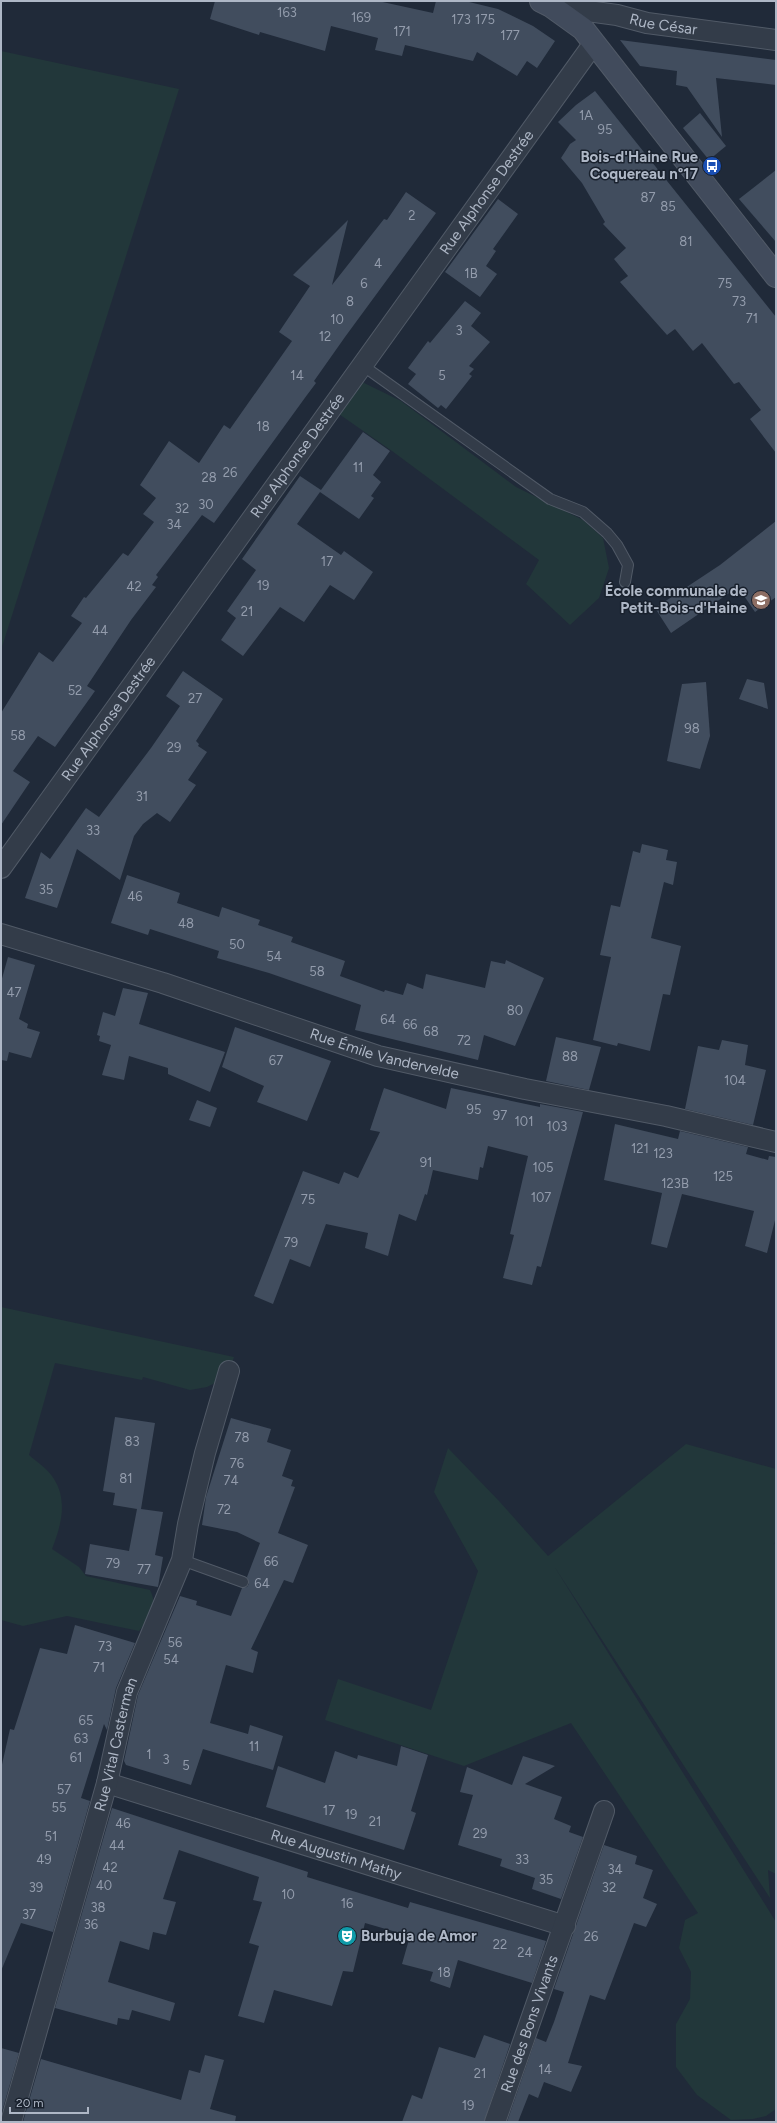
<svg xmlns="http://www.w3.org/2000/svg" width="777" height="2123" font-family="Figtree,sans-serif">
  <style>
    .green { fill: #22373a }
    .building { fill: #414d5e }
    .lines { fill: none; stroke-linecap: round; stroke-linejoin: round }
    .lane-casing { stroke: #515a67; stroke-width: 12 }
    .street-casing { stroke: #515a67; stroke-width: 22 }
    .secondary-casing { stroke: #515a67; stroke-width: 24 }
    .lane { stroke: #333c49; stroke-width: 10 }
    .street { stroke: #333c49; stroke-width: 20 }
    .secondary { stroke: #414b5c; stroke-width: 22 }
    .labels { text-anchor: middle; stroke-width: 3; stroke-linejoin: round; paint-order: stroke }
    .number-label { font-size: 13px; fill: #939cac }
    .street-label { font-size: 15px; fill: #aeb7c6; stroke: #19212d }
    .poi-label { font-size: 15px; font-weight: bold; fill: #aeb7c6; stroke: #19212d; text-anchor: end }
  </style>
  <rect width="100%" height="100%" fill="#202a39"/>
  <g class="green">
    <path d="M 1,51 L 179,89 L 1,650 Z"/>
    <path d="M 358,380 L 401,401 L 516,487 L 583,520 L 603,538 L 609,568 L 599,598 L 570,625 L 526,584 L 539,560 L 392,451 L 336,412 Z"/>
    <path d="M 1,1307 L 234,1357 L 227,1377 L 207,1387 L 190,1390 L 143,1377 L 142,1380 L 55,1363 L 29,1455 C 37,1462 49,1470 54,1479 C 68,1501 61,1526 52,1549 L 79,1567 L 86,1576 L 150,1590 C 159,1608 150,1617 139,1631 L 67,1616 L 23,1626 L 1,1620 Z"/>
    <path d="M 686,1444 L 776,1469 L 776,1541 L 773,1545 L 776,1542 L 776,1874 L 768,1870 L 770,1898 L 554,1566 L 776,1922 L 776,2109 L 766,2116 L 753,2119 L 731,2120 L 697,2095 L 676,2067 L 676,2024 L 690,1999 L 691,1972 L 679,1948 L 685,1920 L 698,1913 L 571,1723 L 464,1766 L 325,1720 L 338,1679 L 431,1710 L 478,1571 L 434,1492 L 448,1448 L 499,1501 L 548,1556 Z"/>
  </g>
  <g class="building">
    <path d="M 215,1 L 378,1 L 433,13 L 436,1 L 465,1 L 498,9 L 533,26 L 555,41 L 537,68 L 527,61 L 517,76 L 477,52 L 473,61 L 405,45 L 402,56 L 375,50 L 378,38 L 331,26 L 325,51 L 260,32 L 259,35 L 210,19 Z"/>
    <path d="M 620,40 L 776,60 L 776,85 L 716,78 L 722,137 L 687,87 L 676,85 L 677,71 L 640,66 Z"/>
    <path d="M 595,91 L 776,317 L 776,453 L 750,419 L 761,410 L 739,382 L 734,384 L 702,343 L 693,351 L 675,329 L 667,335 L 620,282 L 628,276 L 614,259 L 626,248 L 603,224 L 605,222 L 582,183 L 561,158 L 570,144 L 576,140 L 558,122 L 576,105 Z"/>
    <path d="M 700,113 L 726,146 L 709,160 L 683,128 Z"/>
    <path d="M 776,170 L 776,242 L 739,199 Z"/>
    <path d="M 406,192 L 436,213 L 345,337 L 314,381 L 316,383 L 307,395 L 214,523 L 202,515 L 156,575 L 158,577 L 152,585 L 156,587 L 131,620 L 87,686 L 95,691 L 55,747 L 38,736 L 13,771 L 30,782 L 1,825 L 1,713 L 39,652 L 53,662 L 82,623 L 71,616 L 84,597 L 86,598 L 123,553 L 128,556 L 154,522 L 143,514 L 156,498 L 140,485 L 169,441 L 199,463 L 224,425 L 230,429 L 292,341 L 279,332 L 310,286 L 293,275 L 348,220 L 332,285 L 384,219 L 387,220 Z"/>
    <path d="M 498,199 L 518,214 L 493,249 L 496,251 L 486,266 L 497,274 L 480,297 L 445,272 Z"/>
    <path d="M 465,301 L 481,313 L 471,326 L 490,342 L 469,366 L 474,369 L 469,374 L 472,376 L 446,409 L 441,405 L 438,408 L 408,384 L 416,374 L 408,368 L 428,341 L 430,343 Z"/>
    <path d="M 363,432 L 390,451 L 373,475 L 381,482 L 371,496 L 374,498 L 359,519 L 320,492 L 297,524 L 341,555 L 344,551 L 373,572 L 354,600 L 330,585 L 304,622 L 280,607 L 243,656 L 221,640 L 236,618 L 227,611 L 256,570 L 242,559 L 300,476 L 321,490 Z"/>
    <path d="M 776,521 L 776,597 L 755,612 L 738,587 L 671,633 L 655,608 L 720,565 Z"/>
    <path d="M 183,671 L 223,699 L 196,741 L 199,744 L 198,746 L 207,752 L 188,780 L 196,785 L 170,822 L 157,813 L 143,824 L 134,836 L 120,880 L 77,849 L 57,908 L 25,898 L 41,852 L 50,859 L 86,808 L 99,817 L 151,748 L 180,706 L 166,696 Z"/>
    <path d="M 747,679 L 764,683 L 768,709 L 739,699 Z"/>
    <path d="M 706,682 L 710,736 L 700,769 L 667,761 L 682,684 Z"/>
    <path d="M 642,844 L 668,850 L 666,860 L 677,862 L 673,885 L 664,882 L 651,938 L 681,946 L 670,995 L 663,994 L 650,1051 L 618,1043 L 617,1046 L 593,1040 L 611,957 L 600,955 L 611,905 L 620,907 L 633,851 L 640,853 Z"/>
    <path d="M 127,875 L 180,893 L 177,903 L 219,917 L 222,907 L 260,920 L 258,925 L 293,937 L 291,942 L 345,961 L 340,976 L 384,992 L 385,990 L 403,995 L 407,983 L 423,989 L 426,974 L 485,988 L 491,961 L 505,964 L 506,960 L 544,978 L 515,1046 L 484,1035 L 478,1060 L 355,1030 L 361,1005 L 269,973 L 217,958 L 219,951 L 150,929 L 148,935 L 111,923 Z"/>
    <path d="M 8,957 L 35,965 L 19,1019 L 28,1024 L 27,1028 L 40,1032 L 31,1058 L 9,1052 L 7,1061 L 1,1060 L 1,982 Z"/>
    <path d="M 123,988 L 148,993 L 139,1024 L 225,1052 L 210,1092 L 168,1074 L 168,1068 L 129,1056 L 124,1080 L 102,1075 L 111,1045 L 99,1041 L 100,1036 L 97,1035 L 103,1012 L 115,1016 Z"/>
    <path d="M 235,1027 L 331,1061 L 307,1121 L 257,1102 L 264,1086 L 222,1067 Z"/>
    <path d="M 556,1037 L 601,1047 L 589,1090 L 546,1081 Z"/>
    <path d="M 722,1040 L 748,1045 L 745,1065 L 766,1070 L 753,1125 L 685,1109 L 698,1046 L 719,1050 Z"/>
    <path d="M 384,1088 L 446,1109 L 451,1088 L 540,1107 L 540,1104 L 583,1112 L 541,1267 L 537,1266 L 532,1285 L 503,1278 L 514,1235 L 510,1234 L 528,1156 L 488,1146 L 483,1168 L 480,1167 L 478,1180 L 433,1170 L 427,1195 L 425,1194 L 416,1221 L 399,1214 L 388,1256 L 365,1248 L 368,1233 L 326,1224 L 310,1267 L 290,1259 L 273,1304 L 254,1296 L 303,1171 L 339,1184 L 344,1172 L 358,1178 L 380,1132 L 370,1130 Z"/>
    <path d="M 197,1100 L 217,1108 L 210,1127 L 189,1120 Z"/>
    <path d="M 615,1124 L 678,1139 L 680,1131 L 748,1147 L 746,1154 L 768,1160 L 769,1156 L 776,1157 L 776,1216 L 767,1253 L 745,1246 L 754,1211 L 682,1194 L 667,1248 L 651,1244 L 662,1193 L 604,1180 Z"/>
    <path d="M 115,1417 L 155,1423 L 141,1509 L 163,1512 L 155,1555 L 163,1557 L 158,1587 L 85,1574 L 90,1544 L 129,1551 L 137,1509 L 113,1505 L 115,1493 L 103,1491 Z"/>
    <path d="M 231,1418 L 271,1429 L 267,1442 L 291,1450 L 282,1476 L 293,1480 L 291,1486 L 295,1487 L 278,1533 L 308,1545 L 293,1583 L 284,1580 L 251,1649 L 258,1652 L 253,1673 L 226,1665 L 210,1723 L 248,1734 L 250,1725 L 283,1736 L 273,1770 L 203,1749 L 191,1785 L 126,1765 L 124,1761 L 138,1695 L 180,1596 L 197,1601 L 196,1605 L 231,1616 L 242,1588 L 247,1587 L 249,1584 L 247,1577 L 260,1543 L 237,1532 L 202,1525 L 206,1497 Z"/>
    <path d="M 75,1625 L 135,1643 L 116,1688 L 107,1730 L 104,1724 L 81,1798 L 90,1801 L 53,1932 L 21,1923 L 1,1971 L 1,1769 L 10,1729 L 14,1730 L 40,1648 L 67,1654 Z"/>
    <path d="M 401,1746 L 428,1755 L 411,1811 L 416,1813 L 404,1850 L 266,1807 L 278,1766 L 325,1783 L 335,1751 L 357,1759 L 358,1755 L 397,1766 Z"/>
    <path d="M 523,1756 L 555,1766 L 525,1784 L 562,1797 L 554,1819 L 571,1826 L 569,1832 L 583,1837 L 561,1899 L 532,1889 L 535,1878 L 500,1866 L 502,1859 L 458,1845 L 473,1795 L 460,1792 L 467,1767 L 512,1785 Z"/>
    <path d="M 112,1808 L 308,1872 L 307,1877 L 408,1908 L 410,1902 L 546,1941 L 532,1983 L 458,1960 L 450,1988 L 430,1981 L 433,1972 L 402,1964 L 410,1936 L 365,1923 L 353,1972 L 343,1971 L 332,2006 L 274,1990 L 264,2023 L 238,2016 L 259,1946 L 249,1943 L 262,1902 L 253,1900 L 259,1877 L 179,1850 L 163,1899 L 176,1902 L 166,1935 L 153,1932 L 149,1950 L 120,1941 L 108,1982 L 175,2003 L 170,2021 L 132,2010 L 129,2020 L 118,2018 L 117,2025 L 55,2008 Z"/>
    <path d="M 604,1845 L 637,1856 L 635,1864 L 653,1870 L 643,1898 L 657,1904 L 646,1927 L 634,1923 L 605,2000 L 590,1995 L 568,2063 L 582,2066 L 571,2092 L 544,2082 L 538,2098 L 529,2094 L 518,2122 L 507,2122 L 536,2038 L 546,2042 L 554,2022 L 564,1992 L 554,1989 Z"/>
    <path d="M 484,2035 L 510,2044 L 484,2122 L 402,2122 L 412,2095 L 422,2099 L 439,2047 L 475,2058 Z"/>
    <path d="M 1,2048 L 19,2053 L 1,2115 Z"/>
    <path d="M 205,2055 L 224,2060 L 210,2109 L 236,2116 L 235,2122 L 23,2122 L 41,2059 L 181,2100 L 189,2070 L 200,2073 Z"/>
  </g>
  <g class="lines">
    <g class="lane-casing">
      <g id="lane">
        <path d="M 362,365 L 550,499 L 583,512 L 607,533 L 617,545 L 628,565 L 625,582"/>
        <path d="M 182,1560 L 243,1582"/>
      </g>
    </g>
    <g class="street-casing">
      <g id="street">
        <path id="s1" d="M 551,6 L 617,15 L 647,23 L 776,40"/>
        <path id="s2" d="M 1,868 L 594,43"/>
        <path id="s3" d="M 1,934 L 163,983 L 378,1056 L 525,1089 L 666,1116 L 776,1142"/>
        <path id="s4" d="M 107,1783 L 565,1926"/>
        <path id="s5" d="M 11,2122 L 107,1783 L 127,1692 L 182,1560 L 188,1524 L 205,1453 L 229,1371"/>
        <path id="s6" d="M 495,2122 L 604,1811"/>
      </g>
    </g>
    <g class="secondary-casing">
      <path id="secondary" d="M 541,1 L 551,6 L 583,29 L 776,276"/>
    </g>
    <use href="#lane" class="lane"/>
    <use href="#street" class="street"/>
    <use href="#secondary" class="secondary"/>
  </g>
  <defs>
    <g id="bus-disc" transform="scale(1)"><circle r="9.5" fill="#1a4fb4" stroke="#19212d"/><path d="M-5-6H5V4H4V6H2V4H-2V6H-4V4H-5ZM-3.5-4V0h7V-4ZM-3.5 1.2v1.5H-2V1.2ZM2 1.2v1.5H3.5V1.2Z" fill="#fff"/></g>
    <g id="school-disc" transform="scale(1)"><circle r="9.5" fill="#8d6e63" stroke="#19212d"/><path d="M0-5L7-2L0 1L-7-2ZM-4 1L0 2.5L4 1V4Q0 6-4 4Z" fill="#fff"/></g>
    <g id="theatre-disc" transform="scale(1)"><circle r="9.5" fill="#0f9aa8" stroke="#19212d"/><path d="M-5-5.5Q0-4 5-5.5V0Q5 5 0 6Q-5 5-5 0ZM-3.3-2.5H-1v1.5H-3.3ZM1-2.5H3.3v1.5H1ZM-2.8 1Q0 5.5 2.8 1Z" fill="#fff"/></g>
  </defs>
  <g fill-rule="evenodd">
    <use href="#bus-disc" x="712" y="166"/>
    <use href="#school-disc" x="761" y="600"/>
    <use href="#theatre-disc" x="347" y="1936"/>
  </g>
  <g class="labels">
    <g class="number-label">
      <text x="287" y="17">163</text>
      <text x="361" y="22">169</text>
      <text x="461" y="24">173</text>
      <text x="485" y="24">175</text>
      <text x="402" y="36">171</text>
      <text x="510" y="40">177</text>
      <text x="586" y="120">1A</text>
      <text x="605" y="134">95</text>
      <text x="648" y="202">87</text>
      <text x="668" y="211">85</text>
      <text x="412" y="220">2</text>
      <text x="686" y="246">81</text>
      <text x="378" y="268">4</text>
      <text x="471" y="278">1B</text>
      <text x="364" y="288">6</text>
      <text x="725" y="288">75</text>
      <text x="350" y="306">8</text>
      <text x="739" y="306">73</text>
      <text x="752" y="323">71</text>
      <text x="337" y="324">10</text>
      <text x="459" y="335">3</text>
      <text x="325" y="341">12</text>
      <text x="297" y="380">14</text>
      <text x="442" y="380">5</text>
      <text x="263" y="431">18</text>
      <text x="358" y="472">11</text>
      <text x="230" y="477">26</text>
      <text x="209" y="482">28</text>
      <text x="206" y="509">30</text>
      <text x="182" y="513">32</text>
      <text x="174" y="529">34</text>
      <text x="327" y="566">17</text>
      <text x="263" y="590">19</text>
      <text x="134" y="591">42</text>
      <text x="247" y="616">21</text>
      <text x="100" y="635">44</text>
      <text x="75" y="695">52</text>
      <text x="195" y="703">27</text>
      <text x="692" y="733">98</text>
      <text x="18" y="740">58</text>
      <text x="174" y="752">29</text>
      <text x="142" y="801">31</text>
      <text x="93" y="835">33</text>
      <text x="46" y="894">35</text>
      <text x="135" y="901">46</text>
      <text x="186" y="928">48</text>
      <text x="237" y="949">50</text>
      <text x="274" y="961">54</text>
      <text x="317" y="976">58</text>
      <text x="14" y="997">47</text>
      <text x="515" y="1015">80</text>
      <text x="388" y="1024">64</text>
      <text x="410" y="1029">66</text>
      <text x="431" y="1036">68</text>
      <text x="464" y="1045">72</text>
      <text x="570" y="1061">88</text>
      <text x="276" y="1065">67</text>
      <text x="735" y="1085">104</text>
      <text x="474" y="1114">95</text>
      <text x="500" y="1120">97</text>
      <text x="524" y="1126">101</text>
      <text x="557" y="1131">103</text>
      <text x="640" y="1153">121</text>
      <text x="663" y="1158">123</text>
      <text x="426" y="1167">91</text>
      <text x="543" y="1172">105</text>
      <text x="723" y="1181">125</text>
      <text x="675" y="1188">123B</text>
      <text x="541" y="1202">107</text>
      <text x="308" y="1204">75</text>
      <text x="291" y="1247">79</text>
      <text x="242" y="1442">78</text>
      <text x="132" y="1446">83</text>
      <text x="237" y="1468">76</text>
      <text x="126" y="1483">81</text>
      <text x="231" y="1485">74</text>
      <text x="224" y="1514">72</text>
      <text x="271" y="1566">66</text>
      <text x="113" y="1568">79</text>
      <text x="144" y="1574">77</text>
      <text x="262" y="1588">64</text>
      <text x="175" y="1647">56</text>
      <text x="105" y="1651">73</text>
      <text x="171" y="1664">54</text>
      <text x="99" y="1672">71</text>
      <text x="86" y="1725">65</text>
      <text x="81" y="1743">63</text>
      <text x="254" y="1751">11</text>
      <text x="149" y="1759">1</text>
      <text x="76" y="1762">61</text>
      <text x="166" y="1764">3</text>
      <text x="186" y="1770">5</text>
      <text x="64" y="1794">57</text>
      <text x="59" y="1812">55</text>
      <text x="329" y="1815">17</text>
      <text x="351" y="1819">19</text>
      <text x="375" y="1826">21</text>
      <text x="123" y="1828">46</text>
      <text x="480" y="1838">29</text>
      <text x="51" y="1841">51</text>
      <text x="117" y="1850">44</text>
      <text x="44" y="1864">49</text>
      <text x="522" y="1864">33</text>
      <text x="110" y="1872">42</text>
      <text x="615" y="1874">34</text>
      <text x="546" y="1884">35</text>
      <text x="104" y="1890">40</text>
      <text x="36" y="1892">39</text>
      <text x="609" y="1892">32</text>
      <text x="288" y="1899">10</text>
      <text x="347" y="1908">16</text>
      <text x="98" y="1912">38</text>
      <text x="29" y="1919">37</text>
      <text x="91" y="1929">36</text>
      <text x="591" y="1941">26</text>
      <text x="500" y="1949">22</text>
      <text x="525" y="1957">24</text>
      <text x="444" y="1977">18</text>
      <text x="545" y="2074">14</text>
      <text x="480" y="2078">21</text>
      <text x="468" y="2110">19</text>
    </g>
    <g class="street-label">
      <text dy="5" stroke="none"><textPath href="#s1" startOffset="114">Rue César</textPath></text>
      <text dy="5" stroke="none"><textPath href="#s2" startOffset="832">Rue Alphonse Destrée</textPath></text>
      <text dy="5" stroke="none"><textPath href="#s2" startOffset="508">Rue Alphonse Destrée</textPath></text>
      <text dy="5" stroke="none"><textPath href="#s2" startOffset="184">Rue Alphonse Destrée</textPath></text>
      <text dy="5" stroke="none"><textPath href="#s3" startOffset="402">Rue Émile Vandervelde</textPath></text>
      <text dy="5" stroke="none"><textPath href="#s5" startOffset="392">Rue Vital Casterman</textPath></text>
      <text dy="5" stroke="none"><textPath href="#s4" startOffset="240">Rue Augustin Mathy</textPath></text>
      <text dy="5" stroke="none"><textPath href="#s6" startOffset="104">Rue des Bons Vivants</textPath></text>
    </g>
    <g class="poi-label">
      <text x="698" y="162">Bois-d'Haine Rue<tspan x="698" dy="17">Coquereau n°17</tspan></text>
      <text x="747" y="596">École communale de<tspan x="747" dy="17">Petit-Bois-d'Haine</tspan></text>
      <text x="361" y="1941" text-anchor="start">Burbuja de Amor</text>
    </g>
  </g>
  <rect width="777" height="2123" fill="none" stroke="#aeb7c6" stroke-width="4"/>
  <path d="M10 2107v6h78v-6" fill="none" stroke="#aeb7c6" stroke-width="2"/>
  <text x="16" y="2107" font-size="12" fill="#aeb7c6" stroke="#19212d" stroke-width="3" paint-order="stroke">20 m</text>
</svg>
